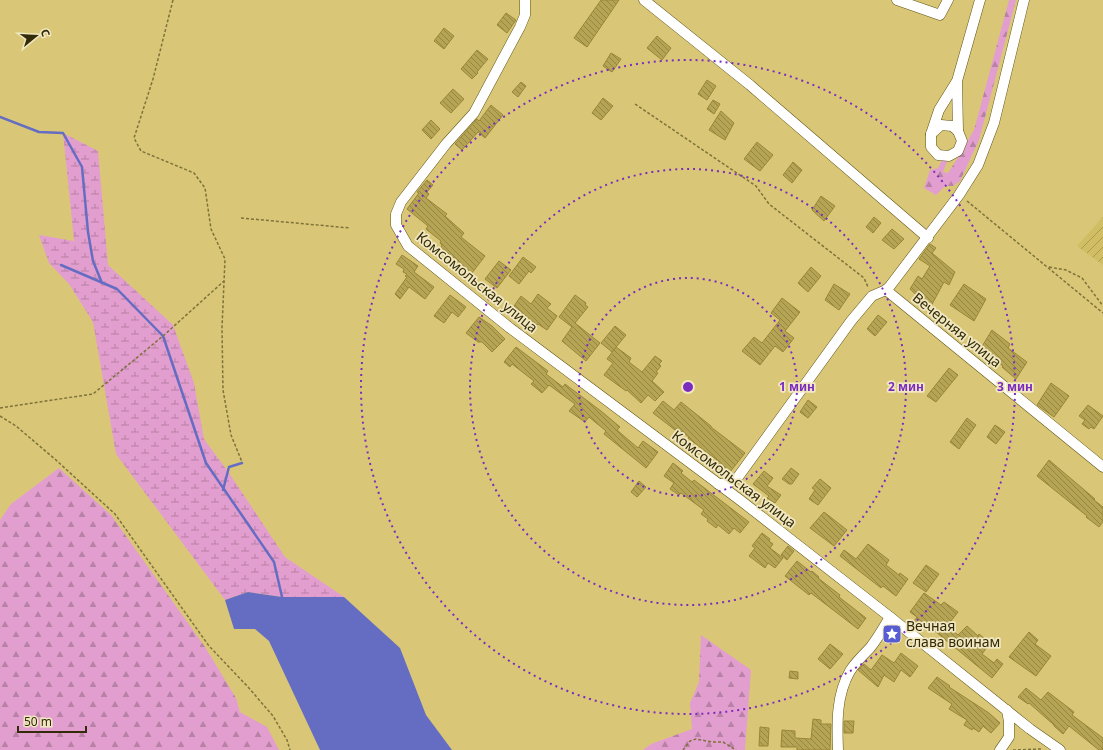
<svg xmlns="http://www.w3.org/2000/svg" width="1103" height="750" font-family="'Noto Sans',sans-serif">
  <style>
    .industrial { fill: url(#industrial-furrows) }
    .forest { fill: url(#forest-firs) }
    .wetland { fill: url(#wetland-marsh) }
    .water { fill: #656dc3 }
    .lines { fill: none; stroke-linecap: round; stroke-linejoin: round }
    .stream { stroke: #656dc3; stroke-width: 2.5 }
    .building { fill: url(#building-back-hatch); stroke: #998737 }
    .minor-casing { stroke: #615414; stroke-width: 11 }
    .path { stroke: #7e723b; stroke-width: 1.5; stroke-dasharray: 3 2; stroke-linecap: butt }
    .minor { stroke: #fff; stroke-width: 10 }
    .ring { fill: none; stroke: #7b2cbf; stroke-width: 2; stroke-dasharray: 2 4 }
    .labels { text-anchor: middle; stroke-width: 3.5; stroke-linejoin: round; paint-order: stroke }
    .street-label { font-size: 14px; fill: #322a08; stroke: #f1e8c2 }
    .poi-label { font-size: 14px; fill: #322a08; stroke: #f1e8c2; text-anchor: start }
    .centre { fill: #7b2cbf; stroke: #f1e8c2; stroke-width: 2 }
    .ring-label { font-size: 12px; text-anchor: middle; font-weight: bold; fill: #7b2cbf; stroke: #f1e8c2; stroke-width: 3.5; stroke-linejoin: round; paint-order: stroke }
  </style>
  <defs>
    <pattern id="industrial-furrows" width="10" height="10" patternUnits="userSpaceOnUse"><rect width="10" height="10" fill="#d1bd63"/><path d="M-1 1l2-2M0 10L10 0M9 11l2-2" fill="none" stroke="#aa9a50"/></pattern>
    <pattern id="forest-firs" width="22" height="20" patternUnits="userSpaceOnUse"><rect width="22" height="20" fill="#e29ecf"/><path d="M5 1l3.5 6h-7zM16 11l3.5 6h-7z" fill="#b881a6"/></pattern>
    <pattern id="wetland-marsh" width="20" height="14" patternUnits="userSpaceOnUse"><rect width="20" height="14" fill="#e29ecf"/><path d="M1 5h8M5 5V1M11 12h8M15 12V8" fill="none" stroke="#b881a6"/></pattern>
    <pattern id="building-back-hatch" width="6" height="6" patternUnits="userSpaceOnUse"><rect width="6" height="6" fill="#b6a455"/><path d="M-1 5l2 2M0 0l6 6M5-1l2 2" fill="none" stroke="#958644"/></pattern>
  </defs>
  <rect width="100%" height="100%" fill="#d9c777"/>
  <path class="industrial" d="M 1103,217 L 1103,265 L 1077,246 Z"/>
  <g class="forest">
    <path d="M 1009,0 L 1016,0 L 979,140 L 960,181 L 953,186 L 945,186 L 936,195 L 924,188 L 930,170 L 938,168 L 943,158 L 948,159 L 943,172 L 948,173 L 959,156 L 974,130 Z"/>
    <path d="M 59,468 L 111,515 L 205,647 L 236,698 L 240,712 L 267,727 L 279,750 L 0,750 L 0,520 L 11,504 Z"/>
    <path d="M 889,626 L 898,628 L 902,636 L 894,643 L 887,640 L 884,632 Z"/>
    <path d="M 701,635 L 751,670 L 745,750 L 643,750 L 651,744 L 692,729 L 690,703 L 699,682 Z"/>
  </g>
  <path class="wetland" d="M 63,133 L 98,151 L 108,265 L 173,325 L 194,383 L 204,439 L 229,473 L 285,557 L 344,597 L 282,597 L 248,592 L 225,600 L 116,454 L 93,322 L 69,284 L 49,263 L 39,235 L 74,241 Z"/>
  <path class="water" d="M 248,592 L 282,597 L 344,597 L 400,648 L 426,715 L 452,750 L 320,750 L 269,641 L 255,629 L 234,629 L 225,600 Z"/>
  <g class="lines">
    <g class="stream">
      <path d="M 0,117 L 39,132 L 63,133 L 82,167 L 88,232 L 93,261 L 102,283"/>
      <path d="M 61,265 L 117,289 L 163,336 L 206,463 L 274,562 L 282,597"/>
      <path d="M 223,490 L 229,467 L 242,463"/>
    </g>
  </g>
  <g class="building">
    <path d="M 601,0 L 619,0 L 587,47 L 574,38 Z"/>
    <path d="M 506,13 L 516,20 L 507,33 L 497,25 Z"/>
    <path d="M 444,28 L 454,36 L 444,49 L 434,41 Z"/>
    <path d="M 657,36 L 671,48 L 662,60 L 647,48 Z"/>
    <path d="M 477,50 L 488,59 L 477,72 L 478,73 L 472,79 L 461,69 Z"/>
    <path d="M 611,53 L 621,59 L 612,72 L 603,66 Z"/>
    <path d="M 707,80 L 716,86 L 707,100 L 698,94 Z"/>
    <path d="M 521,82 L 526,86 L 518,97 L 512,92 Z"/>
    <path d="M 453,89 L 464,99 L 451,113 L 440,103 Z"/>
    <path d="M 603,98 L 613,106 L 601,120 L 592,113 Z"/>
    <path d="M 713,100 L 720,104 L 714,114 L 707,109 Z"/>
    <path d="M 491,105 L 503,115 L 485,138 L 478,132 L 462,150 L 455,144 L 477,119 L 479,121 Z"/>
    <path d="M 721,111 L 734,123 L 725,140 L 709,130 Z"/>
    <path d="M 431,120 L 440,129 L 431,139 L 422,130 Z"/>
    <path d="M 757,142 L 773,155 L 760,171 L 744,159 Z"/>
    <path d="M 793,162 L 802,170 L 792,183 L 783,175 Z"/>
    <path d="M 427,180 L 433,185 L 427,192 L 429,194 L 426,198 L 447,214 L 445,216 L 464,233 L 461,237 L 485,256 L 472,273 L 441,247 L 442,245 L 440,243 L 441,241 L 426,229 L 428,226 L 407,209 L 419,193 L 417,192 Z"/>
    <path d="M 821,196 L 835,206 L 824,221 L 812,210 Z"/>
    <path d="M 874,217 L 881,223 L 873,233 L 866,227 Z"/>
    <path d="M 892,229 L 904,239 L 894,249 L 882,240 Z"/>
    <path d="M 930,244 L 936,248 L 932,253 L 955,272 L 949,285 L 944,282 L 930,308 L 910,289 L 918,276 L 922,279 L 930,266 L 919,259 Z"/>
    <path d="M 402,255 L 418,266 L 414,272 L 434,287 L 425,299 L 409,287 L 400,299 L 395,294 L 407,277 L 405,276 L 407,274 L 403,272 L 404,269 L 396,264 Z"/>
    <path d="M 523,257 L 536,267 L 531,273 L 529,271 L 519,284 L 509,276 Z"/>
    <path d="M 499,261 L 511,270 L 497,288 L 485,279 Z"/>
    <path d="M 811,267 L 821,276 L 808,292 L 798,283 Z"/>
    <path d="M 834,284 L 850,294 L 839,310 L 825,300 Z"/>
    <path d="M 964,284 L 986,299 L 974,321 L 950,305 Z"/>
    <path d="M 538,294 L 551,304 L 547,308 L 557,316 L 547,330 L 538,324 L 537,325 L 514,306 L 521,296 L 531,304 Z"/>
    <path d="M 450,295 L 466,307 L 458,317 L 452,312 L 444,323 L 434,316 Z"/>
    <path d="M 575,295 L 586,303 L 585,305 L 588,307 L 575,323 L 600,343 L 586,361 L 562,341 L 572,327 L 559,317 Z"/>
    <path d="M 782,298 L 800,312 L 785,331 L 794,338 L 783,352 L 775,346 L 760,365 L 742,351 L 754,337 L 762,343 L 780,320 L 771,313 Z"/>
    <path d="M 878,315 L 887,322 L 875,336 L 867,329 Z"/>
    <path d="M 479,317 L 492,326 L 505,339 L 492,352 L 482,342 L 478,342 L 466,333 Z"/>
    <path d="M 615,326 L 626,335 L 612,352 L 601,343 Z"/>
    <path d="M 992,330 L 1010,344 L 1008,348 L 1027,362 L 1016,379 L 1002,367 L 1003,366 L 981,348 Z"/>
    <path d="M 516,347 L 548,371 L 546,374 L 563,387 L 565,384 L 601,411 L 620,427 L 617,430 L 638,448 L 643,441 L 658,452 L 646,468 L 604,434 L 606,431 L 589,417 L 585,422 L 569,411 L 575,404 L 549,385 L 542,393 L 531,384 L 534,381 L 512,364 L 510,367 L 504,362 Z"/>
    <path d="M 616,347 L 631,358 L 629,362 L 642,372 L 655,356 L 662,361 L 659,364 L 661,366 L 656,372 L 658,373 L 652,381 L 664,392 L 655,401 L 648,395 L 641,403 L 627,390 L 626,391 L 604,375 L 613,363 L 607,359 Z"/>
    <path d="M 949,368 L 958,375 L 936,402 L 927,396 Z"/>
    <path d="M 1051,383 L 1069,396 L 1054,417 L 1037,405 Z"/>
    <path d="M 808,400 L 817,407 L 808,418 L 800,412 Z"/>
    <path d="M 663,401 L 674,410 L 681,402 L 711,426 L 711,427 L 745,453 L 730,472 L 716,461 L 717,460 L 688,438 L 689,437 L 677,428 L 675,430 L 653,413 Z"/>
    <path d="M 1088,405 L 1103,416 L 1094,429 L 1091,427 L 1089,429 L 1082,424 L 1085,420 L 1079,416 Z"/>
    <path d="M 967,418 L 976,425 L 959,449 L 950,442 Z"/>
    <path d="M 995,425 L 1005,432 L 996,444 L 987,437 Z"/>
    <path d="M 1049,460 L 1095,499 L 1094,500 L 1103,507 L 1103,522 L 1099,527 L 1086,517 L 1087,516 L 1037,476 Z"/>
    <path d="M 673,463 L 683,471 L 681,473 L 692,482 L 694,480 L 749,522 L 740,533 L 734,528 L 729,534 L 718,525 L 716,528 L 707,521 L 708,519 L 701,514 L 704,510 L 681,493 L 679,495 L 670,489 L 674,483 L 664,476 Z"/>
    <path d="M 791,468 L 799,474 L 792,484 L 789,484 L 782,479 Z"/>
    <path d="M 764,471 L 773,478 L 767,486 L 781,495 L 775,503 L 767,498 L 769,496 L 753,484 Z"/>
    <path d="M 820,479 L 831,488 L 818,505 L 809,499 L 815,490 L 812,488 Z"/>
    <path d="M 639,481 L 646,487 L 637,497 L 631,492 Z"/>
    <path d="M 824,512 L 847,530 L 834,546 L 810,528 Z"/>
    <path d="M 762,533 L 770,539 L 769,541 L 773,544 L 770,548 L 783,558 L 775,568 L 768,563 L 765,568 L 749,556 L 755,548 L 752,546 Z"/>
    <path d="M 868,544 L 889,560 L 886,565 L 899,575 L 900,573 L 908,579 L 896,596 L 883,586 L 881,588 L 840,556 L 844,550 L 856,559 Z"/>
    <path d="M 788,546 L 794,551 L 787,560 L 781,555 Z"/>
    <path d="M 797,561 L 811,572 L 812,571 L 819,577 L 818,578 L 840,595 L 839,597 L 866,618 L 858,629 L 811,593 L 809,595 L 785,576 Z"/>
    <path d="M 926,565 L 939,574 L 926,592 L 913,583 Z"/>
    <path d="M 924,593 L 941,605 L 944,602 L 958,612 L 947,626 L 958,635 L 967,626 L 978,636 L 979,634 L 990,643 L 982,654 L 994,663 L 997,659 L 1003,664 L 992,678 L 925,623 L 920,630 L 912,624 L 917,617 L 910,612 Z"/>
    <path d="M 1029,632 L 1038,640 L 1035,644 L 1051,656 L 1036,676 L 1009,657 Z"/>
    <path d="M 830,644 L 843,654 L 830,669 L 818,659 Z"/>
    <path d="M 901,653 L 918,666 L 910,677 L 901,670 L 894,682 L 884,675 L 878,687 L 858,670 L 864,664 L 871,670 L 882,655 L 894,663 Z"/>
    <path d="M 790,671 L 798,672 L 798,679 L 789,678 Z"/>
    <path d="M 937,677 L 950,686 L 949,687 L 989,713 L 1000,723 L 991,733 L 983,726 L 979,732 L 973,728 L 972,730 L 964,725 L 967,720 L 949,709 L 952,704 L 928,688 Z"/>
    <path d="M 1026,688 L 1041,700 L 1048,692 L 1074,712 L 1072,715 L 1103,738 L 1103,750 L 1099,750 L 1069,726 L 1063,734 L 1054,726 L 1054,725 L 1029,703 L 1028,704 L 1018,697 Z"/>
    <path d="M 813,719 L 821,720 L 821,724 L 831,724 L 830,750 L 797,750 L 797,747 L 781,747 L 782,730 L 795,731 L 795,738 L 811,739 Z"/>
    <path d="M 844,721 L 854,721 L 853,733 L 844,733 Z"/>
    <path d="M 760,727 L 769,728 L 768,746 L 759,746 Z"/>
  </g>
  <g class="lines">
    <g class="minor-casing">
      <g id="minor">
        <path d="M 525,0 L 525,15 L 520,27 L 474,113 L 446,144 L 401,202 L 396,214 L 396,225 L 408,246 L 510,328 L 740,500 L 890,617 L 1030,729 L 1060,750"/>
        <path d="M 644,0 L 750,85 L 928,238"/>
        <path d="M 897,0 L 940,15 L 948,0"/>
        <path d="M 957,81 L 958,131 L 962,141 L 958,151 L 949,156 L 938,155 L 931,147 L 931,134 L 939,110 L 957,81 L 980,0"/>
        <path d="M 931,134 L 941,125 L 952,126 L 958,131"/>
        <path d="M 886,290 L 1103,467"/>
        <path d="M 718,484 L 727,484 L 738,477 L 851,321 L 872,296 L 886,290 L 890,286 L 959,195 L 978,165 L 994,123 L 1024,0"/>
        <path d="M 838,750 C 837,724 836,695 850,671 C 855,663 863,655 870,648 C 878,638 884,627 890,617"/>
        <path d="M 1000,750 L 1009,737 L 1009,722 L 1007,710"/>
      </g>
    </g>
    <g class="path">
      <path d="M 173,0 L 153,79 L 134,138 L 141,151 L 194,173 L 205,188 L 211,229 L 225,259 L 222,328 L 223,390 L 231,435 L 242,462"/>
      <path d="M 635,104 L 756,186 L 769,204 L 864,278 L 868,287"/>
      <path d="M 967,201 L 1103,313"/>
      <path d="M 241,218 L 350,228"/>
      <path d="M 1049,267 L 1066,270 L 1082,278 L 1103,306"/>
      <path d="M 0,408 L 93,394 L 163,336 L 224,281"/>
      <path d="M 0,416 L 16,426 L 56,460 L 115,514 L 209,646 L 248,687 L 273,716 L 287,740 L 290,750"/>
      <path d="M 683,750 L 690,741 L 696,739 L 712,742 L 723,742 L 736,750"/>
      <path d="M 1013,750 L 1041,749"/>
    </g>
    <use href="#minor" class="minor"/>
  </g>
  <g class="ring">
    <circle cx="688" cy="387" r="109"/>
    <circle cx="688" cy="387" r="218"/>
    <circle cx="688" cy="387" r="327"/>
  </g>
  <defs>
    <g id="sight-square" transform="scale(1)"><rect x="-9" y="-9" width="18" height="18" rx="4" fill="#585cd3" stroke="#f1e8c2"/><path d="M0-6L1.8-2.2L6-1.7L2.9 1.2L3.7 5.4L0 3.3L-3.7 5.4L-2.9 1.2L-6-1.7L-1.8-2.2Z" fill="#fff"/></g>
  </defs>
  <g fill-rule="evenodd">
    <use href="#sight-square" x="892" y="634"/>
  </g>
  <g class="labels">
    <g class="street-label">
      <text transform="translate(477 282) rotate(39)" y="5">Комсомольская улица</text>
      <text transform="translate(957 330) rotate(39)" y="5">Вечерняя улица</text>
      <text transform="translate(734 479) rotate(37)" y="5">Комсомольская улица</text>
    </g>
    <g class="poi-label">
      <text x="906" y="631">Вечная<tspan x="906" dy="16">слава воинам</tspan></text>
    </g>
  </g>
  <circle cx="688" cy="387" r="6" class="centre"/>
  <g class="ring-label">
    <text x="797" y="391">1 мин</text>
    <text x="906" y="391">2 мин</text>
    <text x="1015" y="391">3 мин</text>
  </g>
  <g transform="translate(36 36) rotate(72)" stroke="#f1e8c2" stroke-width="3" paint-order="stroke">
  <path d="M0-3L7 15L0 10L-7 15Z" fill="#322a08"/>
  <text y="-6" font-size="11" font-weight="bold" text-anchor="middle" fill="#322a08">С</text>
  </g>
  <path d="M18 726v6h68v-6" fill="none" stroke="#322a08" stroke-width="2"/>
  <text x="24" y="726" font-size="12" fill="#322a08" stroke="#f1e8c2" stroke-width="3" paint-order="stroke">50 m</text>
</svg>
